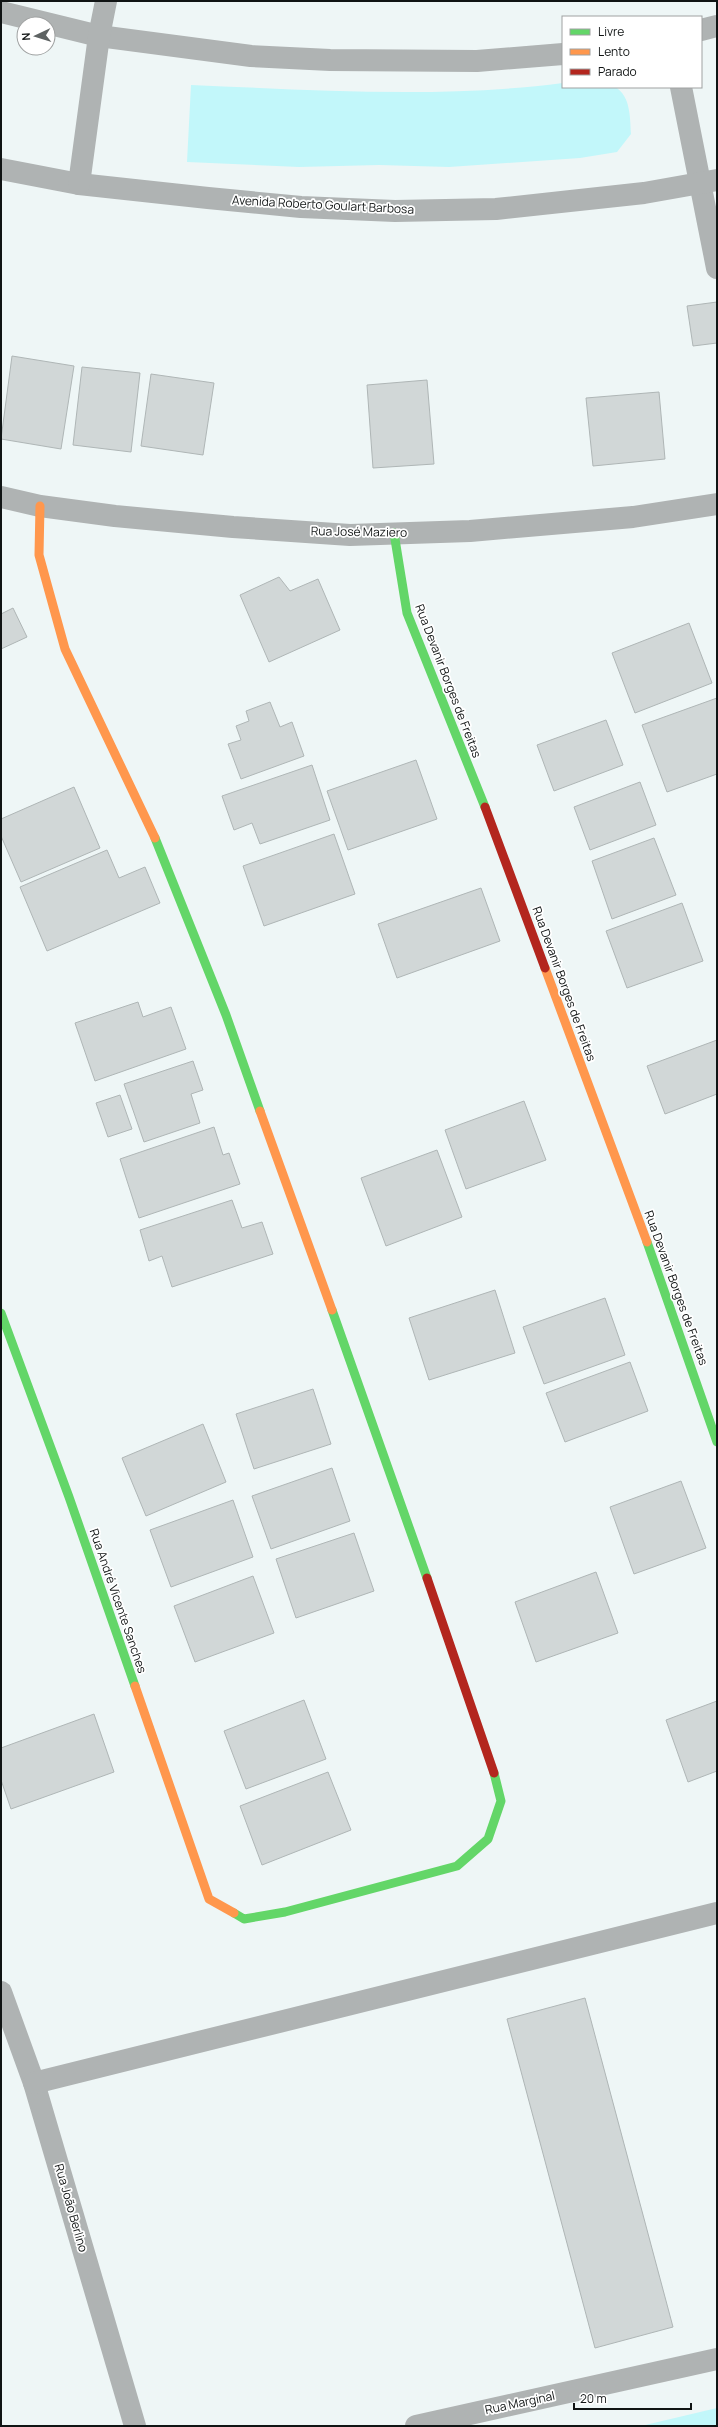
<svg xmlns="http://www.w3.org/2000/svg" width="718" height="2427" font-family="Manrope,sans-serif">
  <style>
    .green { fill: #c2f7fa }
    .building { fill: #d1d7d7; stroke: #afb6b6 }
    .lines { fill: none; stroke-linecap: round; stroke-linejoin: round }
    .street { stroke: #afb3b3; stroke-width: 22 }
    .fast { stroke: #63d668; stroke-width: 9 }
    .slow { stroke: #ff974d; stroke-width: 9 }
    .jam { stroke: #b3261e; stroke-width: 9 }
    .labels { text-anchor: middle; stroke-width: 3.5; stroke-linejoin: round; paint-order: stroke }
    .street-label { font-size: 12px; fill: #101414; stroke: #fff }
  </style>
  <rect width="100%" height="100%" fill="#eef6f6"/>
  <g class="green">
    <path d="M 563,83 L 563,87 L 615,87 C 631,96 630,118 631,134 L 617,152 L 580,158 L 449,167 L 379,165 L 299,167 L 187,162 L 191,85 C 315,90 440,99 563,83 Z"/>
    <path d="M 717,2408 L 717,2426 L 641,2426 Z"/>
  </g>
  <g class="building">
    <path d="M 717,302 L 717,343 L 693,346 L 687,306 Z"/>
    <path d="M 12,356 L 74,366 L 61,449 L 1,439 Z"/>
    <path d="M 82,367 L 140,373 L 131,452 L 73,445 Z"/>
    <path d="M 151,374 L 214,383 L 203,455 L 141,446 Z"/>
    <path d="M 427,380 L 434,464 L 373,468 L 367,385 Z"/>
    <path d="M 659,392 L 665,459 L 593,466 L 586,398 Z"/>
    <path d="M 279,577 L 290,591 L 318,579 L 340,630 L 269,662 L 240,595 Z"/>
    <path d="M 13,608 L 27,637 L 1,649 L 1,614 Z"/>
    <path d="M 689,623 L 712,683 L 635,713 L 612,653 Z"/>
    <path d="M 717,698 L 717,774 L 667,792 L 642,725 Z"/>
    <path d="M 270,702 L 280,727 L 292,722 L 304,756 L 241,779 L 228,744 L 241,740 L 236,726 L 249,721 L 246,711 Z"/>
    <path d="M 606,720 L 623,765 L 554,791 L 537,745 Z"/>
    <path d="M 416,760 L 437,819 L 348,850 L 327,791 Z"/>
    <path d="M 312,765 L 330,820 L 260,844 L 252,823 L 234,830 L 222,796 Z"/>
    <path d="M 640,782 L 656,825 L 590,850 L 574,807 Z"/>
    <path d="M 74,787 L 100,848 L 21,882 L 1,836 L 1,819 Z"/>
    <path d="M 334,834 L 355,894 L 264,926 L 243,866 Z"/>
    <path d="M 654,838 L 676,895 L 612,919 L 592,861 Z"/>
    <path d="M 107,850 L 119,878 L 145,867 L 160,903 L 47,951 L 20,887 Z"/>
    <path d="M 481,888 L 500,941 L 397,978 L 378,924 Z"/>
    <path d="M 682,903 L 703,961 L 627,988 L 606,931 Z"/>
    <path d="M 138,1002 L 143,1017 L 171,1007 L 186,1049 L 95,1081 L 75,1023 Z"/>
    <path d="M 717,1040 L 717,1094 L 665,1114 L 647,1066 Z"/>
    <path d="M 193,1061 L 203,1090 L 191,1094 L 200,1123 L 144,1142 L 124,1084 Z"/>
    <path d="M 120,1095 L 132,1129 L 108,1137 L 96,1103 Z"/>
    <path d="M 524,1101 L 546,1160 L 466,1189 L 445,1130 Z"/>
    <path d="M 214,1127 L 223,1155 L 229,1153 L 240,1184 L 139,1218 L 120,1159 Z"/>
    <path d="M 437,1150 L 462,1217 L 386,1246 L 361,1178 Z"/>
    <path d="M 232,1200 L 242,1228 L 262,1222 L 273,1254 L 172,1287 L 162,1256 L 149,1261 L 140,1230 Z"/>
    <path d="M 495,1290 L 515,1353 L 429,1380 L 409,1318 Z"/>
    <path d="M 605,1298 L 625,1355 L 544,1384 L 523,1327 Z"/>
    <path d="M 630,1362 L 648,1411 L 565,1442 L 546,1393 Z"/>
    <path d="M 313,1389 L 331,1444 L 254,1469 L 236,1414 Z"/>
    <path d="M 203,1424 L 226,1482 L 146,1516 L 122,1458 Z"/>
    <path d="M 332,1468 L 350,1521 L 271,1549 L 252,1496 Z"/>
    <path d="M 681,1481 L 706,1548 L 634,1574 L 610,1507 Z"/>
    <path d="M 233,1500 L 253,1557 L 171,1587 L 150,1530 Z"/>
    <path d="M 354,1533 L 374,1591 L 296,1618 L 276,1559 Z"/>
    <path d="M 596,1572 L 618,1633 L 536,1662 L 515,1602 Z"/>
    <path d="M 253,1576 L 274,1633 L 195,1662 L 174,1606 Z"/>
    <path d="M 304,1700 L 326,1759 L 246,1789 L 224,1731 Z"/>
    <path d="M 717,1701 L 717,1771 L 688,1782 L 666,1720 Z"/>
    <path d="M 94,1714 L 114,1772 L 11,1809 L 1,1780 L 1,1748 Z"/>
    <path d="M 328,1772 L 351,1830 L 262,1865 L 240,1806 Z"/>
    <path d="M 585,1998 L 673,2327 L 595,2348 L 507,2019 Z"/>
  </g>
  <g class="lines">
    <g class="street">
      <path d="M 1,12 L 99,36 L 251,56 L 330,60 L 477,61 L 563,54"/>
      <path d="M 701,30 L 717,26"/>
      <path d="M 681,87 L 717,268"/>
      <path d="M 1,169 L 79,184 L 208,198 L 301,207 L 395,211 L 496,209 L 644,193 L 717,180"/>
      <path d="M 79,184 L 99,36 L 106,1"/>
      <path d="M 1,497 L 40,506 L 115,516 L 233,527 L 350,535 L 470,531 L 633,517 L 717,504"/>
      <path d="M 1,1992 L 34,2083 L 135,2426"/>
      <path d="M 34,2083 L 717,1913"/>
      <path d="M 416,2426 L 717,2359"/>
    </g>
    <g class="fast">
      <path d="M 394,533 L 407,613 L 485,807"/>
      <path d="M 155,838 L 226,1015 L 260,1111"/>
      <path d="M 647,1242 L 717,1442"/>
      <path d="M 332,1310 L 427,1578"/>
      <path d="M 1,1313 L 69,1497 L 135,1686"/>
      <path d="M 234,1913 L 244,1919 L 285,1912 L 457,1866 L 488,1839 L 501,1801 L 494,1773"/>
    </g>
    <g class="slow">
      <path d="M 40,506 L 39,555 L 65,649 L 155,838"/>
      <path d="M 545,968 L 647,1242"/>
      <path d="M 260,1111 L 332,1310"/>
      <path d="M 135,1686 L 209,1899 L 234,1913"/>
    </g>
    <g class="jam">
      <path d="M 485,807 L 545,968"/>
      <path d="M 427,1578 L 494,1773"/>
    </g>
  </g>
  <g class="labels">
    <g class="street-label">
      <text transform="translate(323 205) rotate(3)" y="4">Avenida Roberto Goulart Barbosa</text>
      <text transform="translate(359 532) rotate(1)" y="4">Rua José Maziero</text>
      <text transform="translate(448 681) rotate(69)" y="4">Rua Devanir Borges de Freitas</text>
      <text transform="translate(564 984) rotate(70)" y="4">Rua Devanir Borges de Freitas</text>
      <text transform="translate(676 1288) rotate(70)" y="4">Rua Devanir Borges de Freitas</text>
      <text transform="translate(118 1601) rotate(71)" y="4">Rua André Vicente Sanches</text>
      <text transform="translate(71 2208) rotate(74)" y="4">Rua João Berlino</text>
      <text transform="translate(520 2403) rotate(-12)" y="4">Rua Marginal</text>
    </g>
  </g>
  <rect width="718" height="2427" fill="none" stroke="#101414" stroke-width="4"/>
  <rect x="562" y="16" width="140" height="72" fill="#ffffff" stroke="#9fa1a1"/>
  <rect x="570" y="29" width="20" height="6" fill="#63d668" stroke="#9fa1a1"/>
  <text x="598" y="36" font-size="12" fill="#101414">Livre</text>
  <rect x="570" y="49" width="20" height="6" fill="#ff974d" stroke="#9fa1a1"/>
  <text x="598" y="56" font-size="12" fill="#101414">Lento</text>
  <rect x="570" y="69" width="20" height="6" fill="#b3261e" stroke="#9fa1a1"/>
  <text x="598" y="76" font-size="12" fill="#101414">Parado</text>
  <g transform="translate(36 36) rotate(266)"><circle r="19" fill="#ffffff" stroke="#9fa1a1"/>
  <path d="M0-3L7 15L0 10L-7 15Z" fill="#5e6363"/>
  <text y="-6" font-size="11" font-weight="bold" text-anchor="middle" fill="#101414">N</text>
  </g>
  <path d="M574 2403v6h117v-6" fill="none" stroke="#101414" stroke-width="2"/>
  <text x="580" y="2403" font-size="12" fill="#101414" stroke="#ffffff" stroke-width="3" paint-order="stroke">20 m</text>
</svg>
